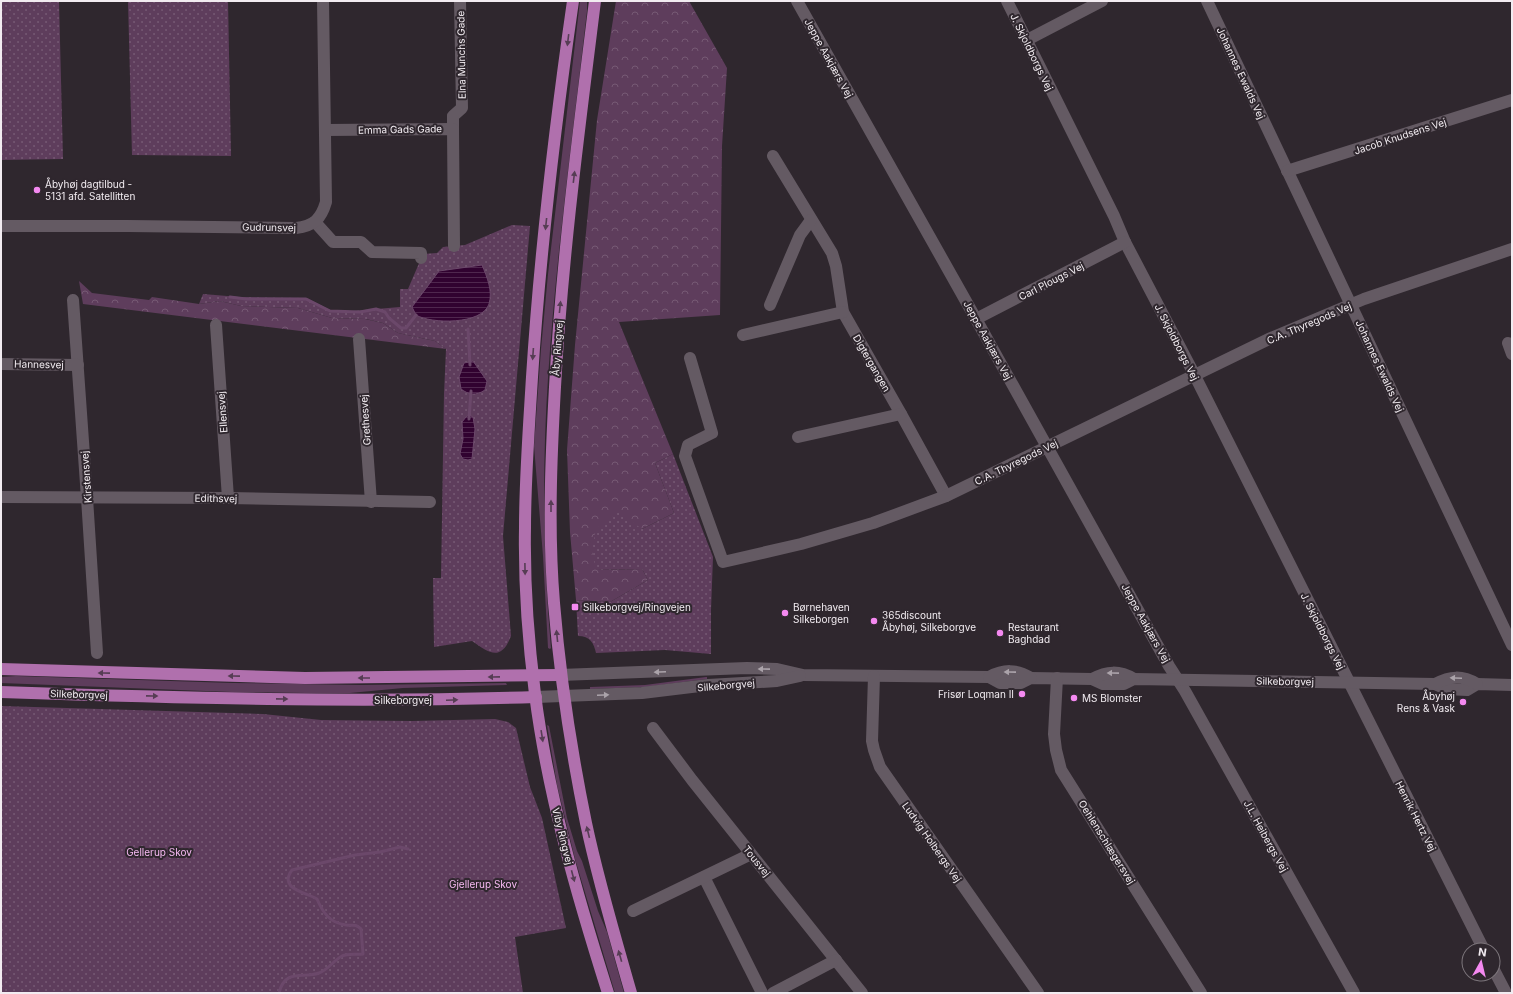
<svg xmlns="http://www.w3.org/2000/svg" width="1513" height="994" font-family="Inter,sans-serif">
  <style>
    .green { fill: #5e3d5c }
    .forest { fill: url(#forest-crowns) }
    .park { fill: url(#park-dots) }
    .water { fill: url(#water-rules); stroke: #6b486a }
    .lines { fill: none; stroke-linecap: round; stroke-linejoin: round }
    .stream { stroke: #6b486a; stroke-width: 3 }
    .minor { stroke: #645a63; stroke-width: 12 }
    .major { stroke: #b070ad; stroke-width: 12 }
    .oneway { fill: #563d54 }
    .oneway2 { fill: #aba3aa }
    .poi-dot { fill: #f489f0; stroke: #2f272e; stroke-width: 1.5 }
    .labels { text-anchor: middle; stroke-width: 4; stroke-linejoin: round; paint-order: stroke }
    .street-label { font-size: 10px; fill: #f2ecf1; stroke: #2f272e }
    .poi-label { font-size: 10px; fill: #f2ecf1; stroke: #2f272e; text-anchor: start }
    .park-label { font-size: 10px; fill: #f7baf3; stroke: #2f272e }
  </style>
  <defs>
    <pattern id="forest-crowns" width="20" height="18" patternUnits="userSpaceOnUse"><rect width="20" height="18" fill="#5e3d5c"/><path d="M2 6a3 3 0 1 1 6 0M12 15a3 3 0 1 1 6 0" fill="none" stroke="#765974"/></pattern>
    <pattern id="park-dots" width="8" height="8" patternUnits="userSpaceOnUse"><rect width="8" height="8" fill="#5e3d5c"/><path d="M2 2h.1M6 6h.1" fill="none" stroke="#765974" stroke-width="1.8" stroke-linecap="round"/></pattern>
    <pattern id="water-rules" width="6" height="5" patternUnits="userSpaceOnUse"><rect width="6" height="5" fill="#310230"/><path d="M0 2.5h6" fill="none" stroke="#4f274e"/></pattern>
  </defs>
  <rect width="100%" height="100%" fill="#2f272e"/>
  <g class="green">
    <path d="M 580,1 L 587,1 L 587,11 C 573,133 556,255 548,378 C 542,468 543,559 551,648 L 550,649 L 548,648 L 543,556 L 534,446 L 541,349 L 548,274 Z"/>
    <path d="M 16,676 L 233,683 L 361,685 L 506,683 L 507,685 L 403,688 L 350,693 L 306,693 L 231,692 L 1,683 L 1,677 Z"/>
    <path d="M 706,677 L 707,677 L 707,679 L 646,687 L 590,689 L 590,687 L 645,685 Z"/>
    <path d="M 547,725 L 549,726 L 567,818 L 577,851 L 582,861 L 598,911 L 607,932 L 624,993 L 615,993 L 575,859 L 557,785 Z"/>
  </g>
  <g class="forest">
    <path d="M 616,1 L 689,1 L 727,68 L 722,146 L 720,315 L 619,322 L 673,454 L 655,463 L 674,513 L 642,529 L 597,570 L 642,569 L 648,580 L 610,602 L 576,600 L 570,532 L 567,450 L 575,345 L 597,120 Z"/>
    <path d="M 79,281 L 92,293 L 149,300 L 152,297 L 199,304 L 220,301 L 241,306 L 298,308 L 332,318 L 365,319 L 383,323 L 398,333 L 435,341 L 446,349 L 83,304 Z"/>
  </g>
  <g class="park">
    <path d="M 1,1 L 59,1 L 63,159 L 1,160 Z"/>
    <path d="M 128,1 L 228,1 L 231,156 L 132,155 Z"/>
    <path d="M 512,225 L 530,226 L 503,536 L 511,636 C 501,662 489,653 472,641 L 434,647 L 433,578 L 441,578 L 444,394 L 446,349 L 435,341 L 398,333 L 383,323 L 366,319 L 332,318 L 298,308 L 241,306 L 220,301 L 199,304 L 203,294 L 239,297 L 307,298 L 332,311 L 353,311 L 400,307 L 400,289 L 408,289 L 423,254 L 437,253 L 443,247 L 465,245 Z"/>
    <path d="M 673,454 L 713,557 L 711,610 L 711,654 L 665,650 L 596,653 C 594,643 590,636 578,636 L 576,600 L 610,602 L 648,580 L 642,569 L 596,570 L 592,551 L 596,529 L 618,512 L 642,529 L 674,513 L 655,463 Z"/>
    <path d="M 1,706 L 263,714 L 321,720 L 412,721 L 495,719 L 508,722 L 516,728 L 530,787 L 542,818 L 566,928 L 515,937 L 523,993 L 1,993 Z"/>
  </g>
  <g class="water">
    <path d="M 482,265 C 487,277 493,291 489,304 C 482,325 431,324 416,315 L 412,307 L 439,271 Z"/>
    <path d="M 473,361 L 487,381 L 485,390 C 476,396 469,395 461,389 L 459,377 L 464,363 Z"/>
    <path d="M 469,415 L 473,417 L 475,429 L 472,459 L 468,460 L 463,459 L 460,454 L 463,439 L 462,422 L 466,417 Z"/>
  </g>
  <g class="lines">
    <g class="stream">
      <path d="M 230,297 L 246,299 L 306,299 L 330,311 L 360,312 L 376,309 L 385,312 L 389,318 L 401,328 L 406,328 L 416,315"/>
      <path d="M 468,329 L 470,365"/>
      <path d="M 469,419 L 471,391"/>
      <path d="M 279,993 C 285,968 303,979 319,973 C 328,970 334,960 342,956 C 349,953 356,955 363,954 L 361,929 C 354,923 354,926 346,925 C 330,923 323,913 317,899 C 305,892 278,889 292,870 L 355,855 L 380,852 L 400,847 L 408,849"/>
    </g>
    <g class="minor">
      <path d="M 797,1 L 976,319 L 1169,666 L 1185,691 L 1354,993"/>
      <path d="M 1007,1 L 1114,216 L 1125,242 L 1192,370 L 1484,950"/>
      <path d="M 1207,1 L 1512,645"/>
      <path d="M 1027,40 L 1102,1"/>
      <path d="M 453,129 L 453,116 L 462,108 L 460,1"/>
      <path d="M 326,130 L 453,129 L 454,246"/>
      <path d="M 773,156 L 832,253 L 836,266 L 843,312 L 901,414 L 946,496"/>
      <path d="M 1287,171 L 1512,100"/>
      <path d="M 315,222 L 333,242 L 361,242 L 372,252 L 421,253 L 421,258"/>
      <path d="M 1,226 L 128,226 L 296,228 C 314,226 321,219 326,202 L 323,1"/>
      <path d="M 73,300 L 87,498 L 97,653"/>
      <path d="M 770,305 L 800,235 L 811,220"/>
      <path d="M 976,319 L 1125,242"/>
      <path d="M 216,325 L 228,498"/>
      <path d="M 743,335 L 843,312"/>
      <path d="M 359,339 L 371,502"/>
      <path d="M 1508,343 L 1512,354"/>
      <path d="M 690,358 L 712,433 L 688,445 L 685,456 L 723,562 L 801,544 L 873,523 L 946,496 L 1271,338 L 1364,299 L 1512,249"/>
      <path d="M 1,364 L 78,365"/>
      <path d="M 798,437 L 901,414"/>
      <path d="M 1,497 L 228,498 L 430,502"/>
      <path d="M 560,675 L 747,668 L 777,669 L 803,675 L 989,677 L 1000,683 L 1021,683 L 1031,678 L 1092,679 L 1103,684 L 1124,684 L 1134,679 L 1435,684 L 1446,689 L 1467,690 L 1477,684 L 1512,685"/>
      <path d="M 874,676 L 872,741 L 874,750 L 880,767 L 1038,993"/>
      <path d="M 989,677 C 1004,669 1016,669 1031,678"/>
      <path d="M 1057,678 L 1054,734 L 1056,750 L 1061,770 L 1201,993"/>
      <path d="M 1092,679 C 1107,671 1119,670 1134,679"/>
      <path d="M 1435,684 C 1450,676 1462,675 1477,684"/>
      <path d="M 536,697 L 642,693 L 708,685 L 777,681 L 800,676"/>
      <path d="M 653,728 L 692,780 L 862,993"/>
      <path d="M 704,877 L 762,993"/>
      <path d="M 633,911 L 751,854"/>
      <path d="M 1493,968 L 1506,993"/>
      <path d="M 773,993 L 836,960"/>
    </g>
    <g class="major">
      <path d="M 573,1 C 555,126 540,251 532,377 C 529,427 525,478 525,528 C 524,584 528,639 535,694 C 548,796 577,895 608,993"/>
      <path d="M 595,1 C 579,129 562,258 555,387 C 551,459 548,532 554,603 C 560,677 571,750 586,823 C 598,880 615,937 631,993"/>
      <path d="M 1,669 L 305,678 L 560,675"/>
      <path d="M 1,692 C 179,698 357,703 536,697"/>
    </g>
  </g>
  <defs><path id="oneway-solid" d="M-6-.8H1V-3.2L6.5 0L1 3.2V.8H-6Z"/></defs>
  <g class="oneway">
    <use href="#oneway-solid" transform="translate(568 40) rotate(97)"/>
    <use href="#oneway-solid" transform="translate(574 177) rotate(-83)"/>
    <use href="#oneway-solid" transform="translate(546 224) rotate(96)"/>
    <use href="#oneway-solid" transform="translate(560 307) rotate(-84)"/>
    <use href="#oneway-solid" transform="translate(533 354) rotate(94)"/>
    <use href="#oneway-solid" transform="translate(551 506) rotate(-90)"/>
    <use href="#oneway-solid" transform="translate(525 569) rotate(89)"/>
    <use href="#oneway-solid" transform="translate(557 636) rotate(-96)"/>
    <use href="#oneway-solid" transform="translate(104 673) rotate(-179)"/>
    <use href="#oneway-solid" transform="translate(234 676) rotate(-179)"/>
    <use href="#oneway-solid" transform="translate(494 677) rotate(179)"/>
    <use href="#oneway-solid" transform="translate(364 678) rotate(180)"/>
    <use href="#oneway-solid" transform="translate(152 696) rotate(1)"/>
    <use href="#oneway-solid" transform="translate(282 699) rotate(1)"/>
    <use href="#oneway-solid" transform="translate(452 700) rotate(-2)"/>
    <use href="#oneway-solid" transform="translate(542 736) rotate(81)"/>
    <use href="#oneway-solid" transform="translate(588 832) rotate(-104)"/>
    <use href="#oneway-solid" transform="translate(573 876) rotate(75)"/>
    <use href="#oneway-solid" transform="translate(620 956) rotate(-106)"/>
  </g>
  <g class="oneway2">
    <use href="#oneway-solid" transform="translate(764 669) rotate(-179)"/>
    <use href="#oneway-solid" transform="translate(660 672) rotate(178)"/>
    <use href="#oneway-solid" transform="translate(1010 672) rotate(-179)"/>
    <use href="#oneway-solid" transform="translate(1113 673) rotate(-179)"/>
    <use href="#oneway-solid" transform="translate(1456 678) rotate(-178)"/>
    <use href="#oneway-solid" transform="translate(603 695) rotate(-2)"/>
  </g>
  <g class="poi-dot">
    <circle cx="37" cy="190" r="4"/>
    <rect x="571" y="603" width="8" height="8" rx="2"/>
    <circle cx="785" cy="613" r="4"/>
    <circle cx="874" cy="621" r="4"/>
    <circle cx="1000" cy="633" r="4"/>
    <circle cx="1022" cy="694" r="4"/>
    <circle cx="1074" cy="698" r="4"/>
    <circle cx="1463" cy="702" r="4"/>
  </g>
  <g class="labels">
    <g class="street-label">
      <text transform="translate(1032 52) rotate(64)" y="4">J. Skjoldborgs Vej</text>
      <text transform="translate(461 55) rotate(-91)" y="4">Elna Munchs Gade</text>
      <text transform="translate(829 58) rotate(61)" y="4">Jeppe Aakjærs Vej</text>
      <text transform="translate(1241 73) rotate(65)" y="4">Johannes Ewalds Vej</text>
      <text transform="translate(400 129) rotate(-1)" y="4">Emma Gads Gade</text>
      <text transform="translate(1400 136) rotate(-18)" y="4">Jacob Knudsens Vej</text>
      <text transform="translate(269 227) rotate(1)" y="4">Gudrunsvej</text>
      <text transform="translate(1051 281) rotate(-27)" y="4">Carl Plougs Vej</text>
      <text transform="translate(1309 323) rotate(-23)" y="4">C.A. Thyregods Vej</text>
      <text transform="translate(988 340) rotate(61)" y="4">Jeppe Aakjærs Vej</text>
      <text transform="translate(1177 342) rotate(63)" y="4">J. Skjoldborgs Vej</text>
      <text transform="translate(557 348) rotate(-86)" y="4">Åby Ringvej</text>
      <text transform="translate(872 363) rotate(60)" y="4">Digtergangen</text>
      <text transform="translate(39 364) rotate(1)" y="4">Hannesvej</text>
      <text transform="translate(1380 366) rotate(65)" y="4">Johannes Ewalds Vej</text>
      <text transform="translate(222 412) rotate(-94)" y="4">Ellensvej</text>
      <text transform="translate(365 420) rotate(-94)" y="4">Grethesvej</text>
      <text transform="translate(1016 462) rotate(-26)" y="4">C.A. Thyregods Vej</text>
      <text transform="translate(86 477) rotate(-94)" y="4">Kirstensvej</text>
      <text transform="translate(216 498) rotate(1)" y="4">Edithsvej</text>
      <text transform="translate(1146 623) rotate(61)" y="4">Jeppe Aakjærs Vej</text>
      <text transform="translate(1323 631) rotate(63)" y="4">J. Skjoldborgs Vej</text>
      <text transform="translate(1285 681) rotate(1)" y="4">Silkeborgvej</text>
      <text transform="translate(726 685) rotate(-5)" y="4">Silkeborgvej</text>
      <text transform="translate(79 694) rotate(2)" y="4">Silkeborgvej</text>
      <text x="403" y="704">Silkeborgvej</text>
      <text transform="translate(1416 816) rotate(63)" y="4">Henrik Hertz Vej</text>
      <text transform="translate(563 836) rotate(76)" y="4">Viby Ringvej</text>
      <text transform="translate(1266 836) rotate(61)" y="4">J.L. Heibergs Vej</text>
      <text transform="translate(932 842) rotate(55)" y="4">Ludvig Holbergs Vej</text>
      <text transform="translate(1107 842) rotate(58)" y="4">Oehlenschlægersvej</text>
      <text transform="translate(757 861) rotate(51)" y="4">Tousvej</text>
    </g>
    <g class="poi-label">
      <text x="45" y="188">Åbyhøj dagtilbud -<tspan x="45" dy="12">5131 afd. Satellitten</tspan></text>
      <text x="583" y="611">Silkeborgvej/Ringvejen</text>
      <text x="793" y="611">Børnehaven<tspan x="793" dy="12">Silkeborgen</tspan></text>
      <text x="882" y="619">365discount<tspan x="882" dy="12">Åbyhøj, Silkeborgve</tspan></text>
      <text x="1008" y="631">Restaurant<tspan x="1008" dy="12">Baghdad</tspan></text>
      <text x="1014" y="698" text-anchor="end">Frisør Loqman II</text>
      <text x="1455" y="700" text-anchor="end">Åbyhøj<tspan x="1455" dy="12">Rens &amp; Vask</tspan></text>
      <text x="1082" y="702">MS Blomster</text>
    </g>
    <g class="park-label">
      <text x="159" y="856">Gellerup Skov</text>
      <text x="483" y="888">Gjellerup Skov</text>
    </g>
  </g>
  <rect width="1513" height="994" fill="none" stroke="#f2ecf1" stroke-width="4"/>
  <g transform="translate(1481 962) rotate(8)"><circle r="19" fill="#2f272e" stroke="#7d767c"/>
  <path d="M0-3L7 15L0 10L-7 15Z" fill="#f489f0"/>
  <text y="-6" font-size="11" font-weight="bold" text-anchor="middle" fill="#f2ecf1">N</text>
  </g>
</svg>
